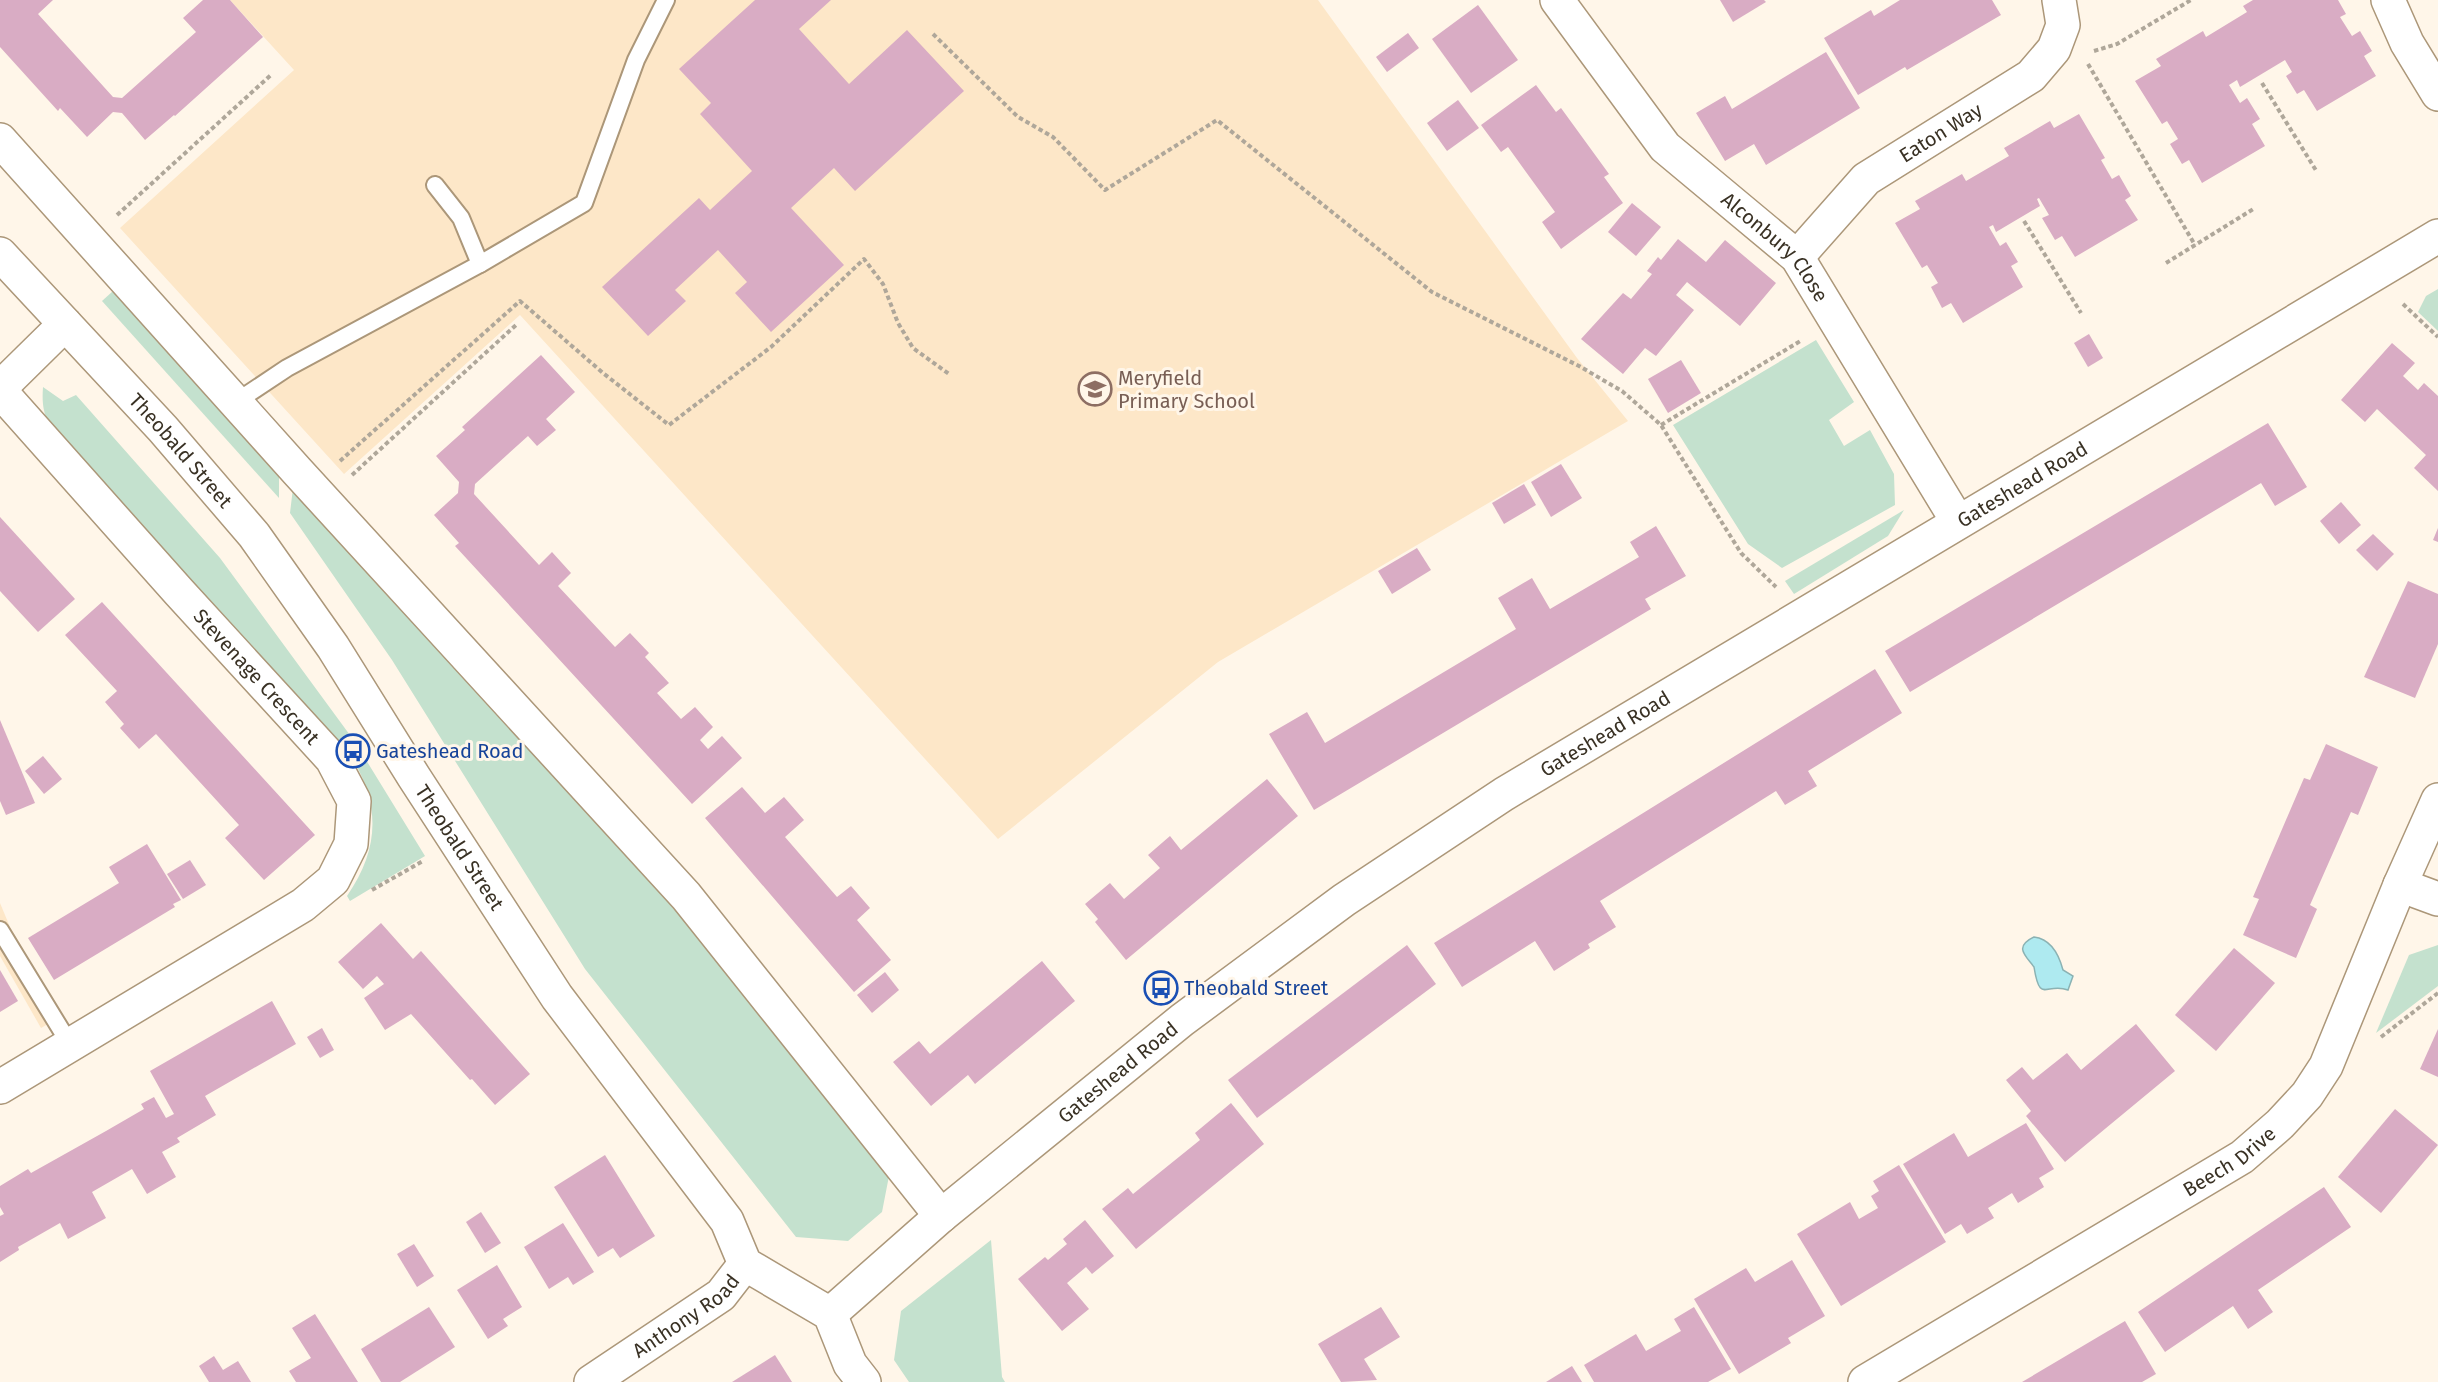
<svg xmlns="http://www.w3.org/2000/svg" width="2438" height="1382" font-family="'Fira Sans',sans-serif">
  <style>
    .built { fill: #fde7c8 }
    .green { fill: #c4e1ce }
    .water { fill: #aeeaf0; stroke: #8bb2b3; stroke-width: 1.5 }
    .building { fill: #d9acc4 }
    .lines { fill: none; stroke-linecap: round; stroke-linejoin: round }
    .service-casing { stroke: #ac9779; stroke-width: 20 }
    .minor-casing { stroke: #ac9779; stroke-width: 36 }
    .tertiary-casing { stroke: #ac9779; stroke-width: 36 }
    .path { stroke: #afa79a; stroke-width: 4; stroke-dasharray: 4.5 3; stroke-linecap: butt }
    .service { stroke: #fff; stroke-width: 16 }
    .minor { stroke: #fff; stroke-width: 33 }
    .tertiary { stroke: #fff; stroke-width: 33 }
    .labels { text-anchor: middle; stroke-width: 6; stroke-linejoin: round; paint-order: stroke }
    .street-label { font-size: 20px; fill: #393124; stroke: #fff6e9 }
    .education-label { font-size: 20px; fill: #785e54; stroke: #fff6e9; text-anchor: start }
    .transit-label { font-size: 20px; fill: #164399; stroke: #fff6e9; text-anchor: start }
  </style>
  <rect width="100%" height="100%" fill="#fff6e9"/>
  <g class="built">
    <path d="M 230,0 L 1318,0 L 1577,358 L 1628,421 L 1218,662 L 998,839 L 520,315 L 344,474 L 120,228 L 294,70 Z"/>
    <path d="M 0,903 L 10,927 L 62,1016 L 41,1028 L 0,956 Z"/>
  </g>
  <g class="green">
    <path d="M 2438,289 L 2438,331 L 2418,312 L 2426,296 Z"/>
    <path d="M 113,291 L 279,469 L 279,498 L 102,301 Z"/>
    <path d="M 1816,340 L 1854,402 L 1829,420 L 1844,446 L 1870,430 L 1894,474 L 1895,505 L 1782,568 L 1748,544 L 1673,425 Z"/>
    <path d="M 43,387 L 63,401 L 76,395 L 220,558 L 355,742 L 425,856 L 350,901 L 347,896 C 379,850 381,806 352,758 L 63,443 C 47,423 41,414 43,387 Z"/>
    <path d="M 293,488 L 676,904 L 889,1176 L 882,1212 L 848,1241 L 796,1237 L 585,969 L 392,660 L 290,513 Z"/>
    <path d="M 1904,510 L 1888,536 L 1794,594 L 1785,581 Z"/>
    <path d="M 2438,945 L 2438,986 L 2376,1033 L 2409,955 Z"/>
    <path d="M 991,1240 L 1002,1377 L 1005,1382 L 909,1382 L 894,1360 L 901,1311 Z"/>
  </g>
  <path class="water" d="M 2034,937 C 2051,939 2059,955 2063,970 L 2073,976 L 2068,990 C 2046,982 2040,1005 2034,967 C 2026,956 2013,947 2034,937 Z"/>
  <g class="building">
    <path d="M 0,0 L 53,0 L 38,14 L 113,97 L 122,98 L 196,32 L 183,18 L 203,0 L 230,0 L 263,37 L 175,116 L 174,115 L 145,140 L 122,113 L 113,112 L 87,137 L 60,108 L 58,111 L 0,47 Z"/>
    <path d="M 755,0 L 831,0 L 799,29 L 849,84 L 907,30 L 964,91 L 855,191 L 834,168 L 791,208 L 844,265 L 771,332 L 735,293 L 747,282 L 718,250 L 675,290 L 686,301 L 648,336 L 602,287 L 699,198 L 710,210 L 752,171 L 700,114 L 711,103 L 679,69 Z"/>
    <path d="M 1720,0 L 1764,0 L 1766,2 L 1733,22 Z"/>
    <path d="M 1900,0 L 1992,0 L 2001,15 L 1907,70 L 1905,67 L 1858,95 L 1824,38 L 1871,10 L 1874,16 Z"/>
    <path d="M 2253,0 L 2338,0 L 2346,14 L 2340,17 L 2352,36 L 2360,31 L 2372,51 L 2364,56 L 2376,76 L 2317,111 L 2304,90 L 2297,94 L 2286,76 L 2292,72 L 2285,60 L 2240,87 L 2237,80 L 2229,85 L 2240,103 L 2247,98 L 2260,119 L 2252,124 L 2265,146 L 2202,183 L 2189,160 L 2182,164 L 2170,144 L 2178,139 L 2167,121 L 2162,124 L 2135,81 L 2161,66 L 2156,59 L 2203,31 L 2206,37 L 2247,12 L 2243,6 Z"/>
    <path d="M 1478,5 L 1518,60 L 1471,93 L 1432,39 Z"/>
    <path d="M 1408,33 L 1419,48 L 1387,72 L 1376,57 Z"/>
    <path d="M 1826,52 L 1860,108 L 1766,165 L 1754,144 L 1725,161 L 1696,113 L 1725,96 L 1732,109 Z"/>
    <path d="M 1536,85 L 1556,112 L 1561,108 L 1609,174 L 1604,177 L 1623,203 L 1561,249 L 1542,222 L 1555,212 L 1508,147 L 1501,152 L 1481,125 Z"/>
    <path d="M 1458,100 L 1479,128 L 1447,151 L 1427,123 Z"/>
    <path d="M 2079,114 L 2105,158 L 2101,160 L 2112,179 L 2119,175 L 2131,196 L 2125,200 L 2138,220 L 2075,257 L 2062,236 L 2055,240 L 2042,218 L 2049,215 L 2039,198 L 2037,199 L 2040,206 L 1996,232 L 1993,225 L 1989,227 L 2000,246 L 2006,242 L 2018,262 L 2011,266 L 2023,287 L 1963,323 L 1951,303 L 1942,308 L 1931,287 L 1938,283 L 1927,265 L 1922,268 L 1895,223 L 1920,209 L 1915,201 L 1962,174 L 1966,181 L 2009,156 L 2004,148 L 2050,121 L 2054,128 Z"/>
    <path d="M 1632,203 L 1661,227 L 1636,256 L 1608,232 Z"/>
    <path d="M 1678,239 L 1706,262 L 1725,240 L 1776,283 L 1740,326 L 1687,282 L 1676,295 L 1694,310 L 1656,356 L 1645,348 L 1623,374 L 1581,339 L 1623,293 L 1631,299 L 1652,274 L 1647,271 L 1658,257 L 1661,260 Z"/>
    <path d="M 2089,334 L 2103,358 L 2088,367 L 2074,343 Z"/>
    <path d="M 2392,343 L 2415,363 L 2403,376 L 2418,390 L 2424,383 L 2438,396 L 2438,491 L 2414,468 L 2426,455 L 2377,409 L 2365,422 L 2341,400 Z"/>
    <path d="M 541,355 L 575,392 L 546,419 L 556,430 L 537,446 L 528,436 L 475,484 L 474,494 L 539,565 L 552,552 L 571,573 L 558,586 L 615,647 L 630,633 L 649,653 L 645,657 L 669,683 L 657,693 L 681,719 L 695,707 L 713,727 L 700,740 L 708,749 L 722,736 L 742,758 L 692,804 L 455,546 L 459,543 L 434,515 L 458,493 L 459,482 L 436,456 L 465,430 L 462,427 Z"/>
    <path d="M 1681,360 L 1701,393 L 1668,413 L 1648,379 Z"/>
    <path d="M 2268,423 L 2307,487 L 2275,506 L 2261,483 L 1910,692 L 1885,651 Z"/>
    <path d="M 1561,464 L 1582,498 L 1551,517 L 1531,482 Z"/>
    <path d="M 1524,484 L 1536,505 L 1504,524 L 1492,503 Z"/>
    <path d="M 2341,502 L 2361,525 L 2339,544 L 2320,521 Z"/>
    <path d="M 0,517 L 75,599 L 38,632 L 0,591 Z"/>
    <path d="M 1656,526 L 1686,576 L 1645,599 L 1651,609 L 1314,810 L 1269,734 L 1307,712 L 1325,743 L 1516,629 L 1498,598 L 1532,578 L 1550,609 L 1639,557 L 1630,542 Z"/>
    <path d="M 2438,528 L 2438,542 L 2433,540 Z"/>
    <path d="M 2373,534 L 2394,554 L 2377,571 L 2356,550 Z"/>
    <path d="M 1417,548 L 1431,570 L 1392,594 L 1378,571 Z"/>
    <path d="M 2408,581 L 2438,594 L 2438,644 L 2415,698 L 2364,677 Z"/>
    <path d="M 102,602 L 315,835 L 264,880 L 225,838 L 239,825 L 156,734 L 139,749 L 120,728 L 124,724 L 105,702 L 117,691 L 65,635 Z"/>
    <path d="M 1875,669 L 1902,713 L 1808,771 L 1817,786 L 1785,805 L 1776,791 L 1600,901 L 1616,927 L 1588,944 L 1590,948 L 1554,971 L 1535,941 L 1462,987 L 1434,943 Z"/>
    <path d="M 0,720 L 35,803 L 6,815 L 0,801 Z"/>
    <path d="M 2326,744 L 2378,767 L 2358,815 L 2351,812 L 2310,905 L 2317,909 L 2296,958 L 2243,935 L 2259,899 L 2253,897 L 2304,778 L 2310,780 Z"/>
    <path d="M 43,756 L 62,779 L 44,794 L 25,771 Z"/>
    <path d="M 1267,779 L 1298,816 L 1126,960 L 1095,922 L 1098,919 L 1085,904 L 1110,883 L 1124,899 L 1160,868 L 1148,855 L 1170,836 L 1181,850 Z"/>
    <path d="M 742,787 L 765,813 L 784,797 L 804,820 L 785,837 L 837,897 L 851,886 L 870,908 L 857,920 L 891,960 L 854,992 L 705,818 Z"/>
    <path d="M 147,844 L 181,900 L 173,904 L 175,907 L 54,980 L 28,938 L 119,883 L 109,867 Z"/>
    <path d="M 190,860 L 206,885 L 183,899 L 167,874 Z"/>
    <path d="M 381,923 L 413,959 L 421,951 L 530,1074 L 495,1105 L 472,1079 L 470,1080 L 411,1014 L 385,1030 L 364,998 L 384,984 L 377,976 L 363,989 L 338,962 Z"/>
    <path d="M 1407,945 L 1436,984 L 1257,1118 L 1228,1080 Z"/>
    <path d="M 2234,948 L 2275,983 L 2216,1051 L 2175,1015 Z"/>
    <path d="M 1042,961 L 1075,1001 L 975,1084 L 968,1075 L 931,1106 L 893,1062 L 919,1041 L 930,1054 Z"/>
    <path d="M 0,970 L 18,1001 L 0,1012 Z"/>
    <path d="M 885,972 L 899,990 L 872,1013 L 857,995 Z"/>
    <path d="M 272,1001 L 296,1044 L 205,1096 L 216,1115 L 177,1138 L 180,1142 L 162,1152 L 176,1177 L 147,1194 L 132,1169 L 92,1192 L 106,1218 L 68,1239 L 60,1223 L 18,1247 L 19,1250 L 0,1262 L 0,1216 L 4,1214 L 0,1207 L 0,1186 L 28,1169 L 31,1173 L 106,1131 L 144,1109 L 141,1104 L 154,1097 L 166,1118 L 174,1114 L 150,1071 Z"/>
    <path d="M 2136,1024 L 2175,1071 L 2065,1162 L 2026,1116 L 2031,1111 L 2006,1080 L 2022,1067 L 2033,1080 L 2067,1053 L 2081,1070 Z"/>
    <path d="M 322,1028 L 334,1050 L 320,1058 L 307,1037 Z"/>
    <path d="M 2438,1029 L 2438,1077 L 2420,1069 Z"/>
    <path d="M 1231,1103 L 1264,1144 L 1136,1249 L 1102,1209 L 1128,1188 L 1133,1194 L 1200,1140 L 1195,1133 Z"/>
    <path d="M 2395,1109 L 2438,1145 L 2381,1213 L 2338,1177 Z"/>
    <path d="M 2026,1123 L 2054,1169 L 2039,1178 L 2044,1187 L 2018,1203 L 2012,1193 L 1988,1208 L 1994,1218 L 1967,1234 L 1961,1224 L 1945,1234 L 1903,1164 L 1954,1133 L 1968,1157 Z"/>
    <path d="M 605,1155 L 655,1236 L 620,1258 L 613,1248 L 598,1257 L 554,1187 Z"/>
    <path d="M 1899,1165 L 1946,1242 L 1841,1306 L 1797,1234 L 1850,1202 L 1859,1219 L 1878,1208 L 1871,1196 L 1879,1191 L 1873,1181 Z"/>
    <path d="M 2324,1187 L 2351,1227 L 2258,1290 L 2273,1312 L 2248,1329 L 2233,1306 L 2165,1352 L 2138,1312 Z"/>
    <path d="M 481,1212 L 501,1243 L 485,1253 L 466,1222 Z"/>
    <path d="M 1085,1220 L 1114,1256 L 1092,1274 L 1086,1267 L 1067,1283 L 1089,1309 L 1062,1331 L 1018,1279 L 1045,1257 L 1048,1260 L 1067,1244 L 1063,1239 Z"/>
    <path d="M 563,1223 L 594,1272 L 573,1285 L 568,1277 L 549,1289 L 524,1247 Z"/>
    <path d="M 414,1244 L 434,1276 L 417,1287 L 397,1254 Z"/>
    <path d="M 1792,1260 L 1825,1316 L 1788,1338 L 1791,1343 L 1739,1374 L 1694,1299 L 1746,1268 L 1755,1282 Z"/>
    <path d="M 497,1265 L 522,1307 L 503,1319 L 508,1326 L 488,1339 L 457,1290 Z"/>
    <path d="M 429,1307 L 455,1347 L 400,1382 L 381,1382 L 361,1349 Z"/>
    <path d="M 1381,1307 L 1400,1337 L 1364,1359 L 1377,1380 L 1341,1382 L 1318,1344 Z"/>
    <path d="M 1694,1307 L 1731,1369 L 1708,1382 L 1594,1382 L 1584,1365 L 1636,1334 L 1646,1351 L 1681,1331 L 1674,1319 Z"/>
    <path d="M 315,1314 L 358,1382 L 296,1382 L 289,1371 L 311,1358 L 292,1328 Z"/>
    <path d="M 2125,1321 L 2156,1374 L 2142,1382 L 2022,1382 Z"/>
    <path d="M 775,1355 L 792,1382 L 732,1382 Z"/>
    <path d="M 214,1356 L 223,1370 L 238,1361 L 251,1382 L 209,1382 L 199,1366 Z"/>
    <path d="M 1572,1366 L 1582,1382 L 1546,1382 Z"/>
  </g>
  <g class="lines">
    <g class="service-casing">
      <g id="service">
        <path d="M 435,185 L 461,218 L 480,264"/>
        <path d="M 236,402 L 287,368 L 480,264 L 584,203 L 636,60 L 666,0"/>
        <path d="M 0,930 L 71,1046"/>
      </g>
    </g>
    <g class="minor-casing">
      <g id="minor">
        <path id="s1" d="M 1557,0 L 1665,147 L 1797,257 L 1958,522"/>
        <path d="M 2388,0 L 2407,43 L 2438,94"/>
        <path d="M 0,140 L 297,471 L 686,896 L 941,1216"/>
        <path id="s2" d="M 1797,257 L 1866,179 L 2031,76 L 2054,49 L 2063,25 L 2059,0"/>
        <path d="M 0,388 L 65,324"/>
        <path id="s3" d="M 0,391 L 179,592 L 332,759 L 354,801 L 351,844 L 333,880 L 303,905 L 0,1087"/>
        <path d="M 2400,885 L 2438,899"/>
        <path id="s4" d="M 591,1382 L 721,1295 L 745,1264"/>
        <path id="s5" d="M 1865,1382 L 2242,1157 L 2280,1124 L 2307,1095 L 2326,1066 L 2400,885 L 2438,800"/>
      </g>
    </g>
    <g class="tertiary-casing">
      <g id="tertiary">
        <path id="s6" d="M 0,254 L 163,429 L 254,535 L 333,647 L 414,777 L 557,997 L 727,1221 L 745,1264 L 830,1314 L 850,1364 L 864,1382"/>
        <path id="s7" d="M 830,1314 L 941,1216 L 1182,1020 L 1344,900 L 1504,794 L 2438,236"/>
      </g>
    </g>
    <g class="path">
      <path d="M 933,34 L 1018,117 L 1053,137 L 1105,190 L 1217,120 L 1432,292 L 1579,366 L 1622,391 L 1661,425 L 1741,553 L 1776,587"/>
      <path d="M 2094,51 L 2117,44 L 2191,0"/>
      <path d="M 2088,64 L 2195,245"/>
      <path d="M 2262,83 L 2317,172"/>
      <path d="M 117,215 L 272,74"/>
      <path d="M 2024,221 L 2081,313"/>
      <path d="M 2166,263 L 2255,208"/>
      <path d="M 2403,304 L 2438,337"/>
      <path d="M 1661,425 L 1802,340"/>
      <path d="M 340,461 L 520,301 L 603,373 L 669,425 L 771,347 L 864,259 L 883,284 L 898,323 L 913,348 L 949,374"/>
      <path d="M 352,475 L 516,325"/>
      <path d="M 372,890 L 423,861"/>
      <path d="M 2381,1037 L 2438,993"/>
    </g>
    <use href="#service" class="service"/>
    <use href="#minor" class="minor"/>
    <use href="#tertiary" class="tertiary"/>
  </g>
  <defs>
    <g id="school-ring" transform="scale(1.725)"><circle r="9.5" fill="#fff6e9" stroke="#8d6e63" stroke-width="1.5"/><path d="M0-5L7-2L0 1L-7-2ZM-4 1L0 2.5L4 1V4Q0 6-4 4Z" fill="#8d6e63"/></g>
    <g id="bus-ring" transform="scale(1.725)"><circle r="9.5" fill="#fff6e9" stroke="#1a4fb4" stroke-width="1.5"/><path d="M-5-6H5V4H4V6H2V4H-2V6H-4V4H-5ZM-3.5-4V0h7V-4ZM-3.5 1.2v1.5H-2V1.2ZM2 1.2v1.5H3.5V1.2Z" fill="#1a4fb4"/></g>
  </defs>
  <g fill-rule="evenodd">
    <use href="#school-ring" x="1095" y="389"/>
    <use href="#bus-ring" x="353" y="751"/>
    <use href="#bus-ring" x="1161" y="988"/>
  </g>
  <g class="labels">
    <g class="street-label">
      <text dy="7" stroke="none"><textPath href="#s2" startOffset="192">Eaton Way</textPath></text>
      <text dy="7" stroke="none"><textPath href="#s1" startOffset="332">Alconbury Close</textPath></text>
      <text dy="7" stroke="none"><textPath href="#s6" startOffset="267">Theobald Street</textPath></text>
      <text dy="7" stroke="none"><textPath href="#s7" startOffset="1456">Gateshead Road</textPath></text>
      <text dy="7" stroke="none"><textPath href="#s3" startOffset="384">Stevenage Crescent</textPath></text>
      <text dy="7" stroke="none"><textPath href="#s7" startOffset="970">Gateshead Road</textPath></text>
      <text dy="7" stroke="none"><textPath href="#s6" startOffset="753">Theobald Street</textPath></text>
      <text dy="7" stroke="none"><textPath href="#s7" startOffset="376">Gateshead Road</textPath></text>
      <text dy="7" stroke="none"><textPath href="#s5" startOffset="426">Beech Drive</textPath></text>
      <text dy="7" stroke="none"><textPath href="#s4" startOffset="116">Anthony Road</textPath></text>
    </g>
    <g class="education-label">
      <text x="1118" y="385">Meryfield<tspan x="1118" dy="23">Primary School</tspan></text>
    </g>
    <g class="transit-label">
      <text x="376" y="758">Gateshead Road</text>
      <text x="1184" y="995">Theobald Street</text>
    </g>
  </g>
</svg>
